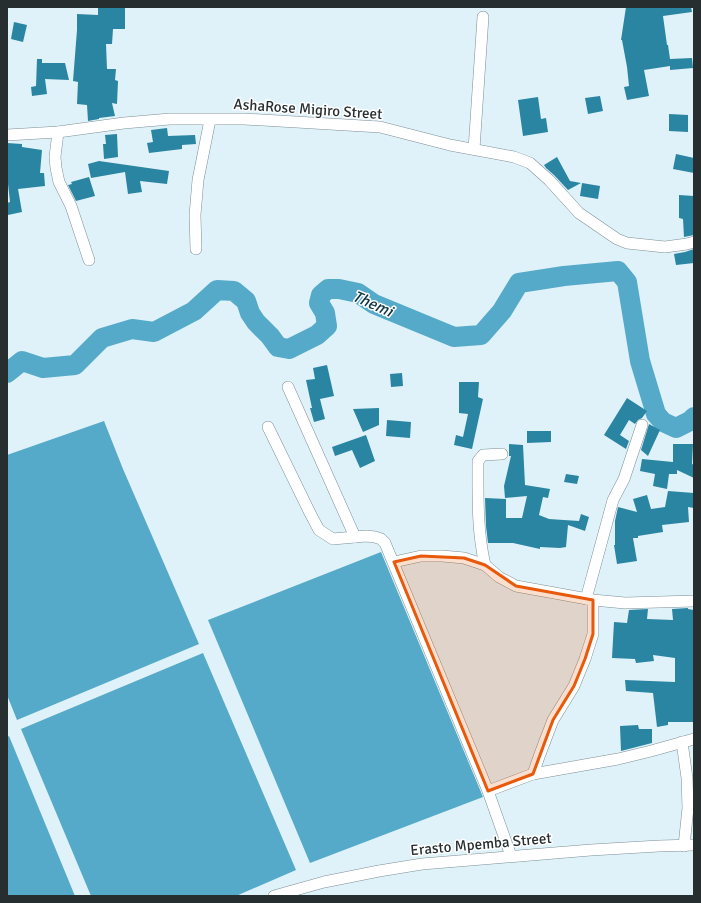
<svg xmlns="http://www.w3.org/2000/svg" width="701" height="903" font-family="Signika,sans-serif">
  <style>
    .water { fill: #54aac8 }
    .lines { fill: none; stroke-linecap: round; stroke-linejoin: round }
    .river { stroke: #54aac8; stroke-width: 20 }
    .building { fill: #2a85a2 }
    .minor-casing { stroke: #7e8f96; stroke-width: 12 }
    .minor { stroke: #fff; stroke-width: 11 }
    .marked { fill: #e8590c; fill-opacity: 0.2; stroke: #e8590c; stroke-width: 3; stroke-linejoin: round }
    .labels { text-anchor: middle; stroke-width: 3; stroke-linejoin: round; paint-order: stroke }
    .street-label { font-size: 15px; fill: #272e30; stroke: #fff }
    .water-label { font-size: 16px; font-style: italic; fill: #0e3744; stroke: #fff }
  </style>
  <rect width="100%" height="100%" fill="#dff2f9"/>
  <g class="water">
    <path d="M 104,421 L 123,469 L 199,644 L 17,720 L 7,695 L 7,455 Z"/>
    <path d="M 381,552 L 483,797 L 310,863 L 208,620 Z"/>
    <path d="M 203,653 L 296,870 L 236,896 L 91,896 L 21,729 Z"/>
    <path d="M 9,736 L 75,896 L 7,896 L 7,737 Z"/>
  </g>
  <g class="lines">
    <path class="river" d="M 7,373 L 22,361 L 43,368 L 75,365 L 102,338 L 132,329 L 154,332 L 194,311 L 217,290 L 234,291 L 246,301 L 250,313 L 256,322 L 270,336 L 278,347 L 289,349 L 317,335 L 327,326 L 325,313 L 319,303 L 321,295 L 328,289 L 339,289 L 358,293 L 374,304 L 454,337 L 481,335 L 502,311 L 519,283 L 564,276 L 618,271 L 627,282 L 640,361 L 656,414 L 663,422 L 676,428 L 690,421 L 694,417"/>
  </g>
  <g class="building">
    <path d="M 98,7 L 125,7 L 125,29 L 113,29 L 112,44 L 106,44 L 107,69 L 116,69 L 115,80 L 118,81 L 117,104 L 112,103 L 115,116 L 99,118 L 99,119 L 88,121 L 87,105 L 77,104 L 78,82 L 73,81 L 77,30 L 77,14 L 98,15 Z"/>
    <path d="M 626,7 L 691,7 L 692,12 L 663,16 L 667,45 L 668,45 L 670,59 L 692,58 L 693,68 L 670,70 L 670,66 L 644,70 L 649,96 L 627,100 L 624,87 L 629,86 L 627,67 L 622,40 L 621,40 Z"/>
    <path d="M 14,22 L 27,25 L 23,42 L 11,39 Z"/>
    <path d="M 37,59 L 42,59 L 42,63 L 65,63 L 69,80 L 45,79 L 47,94 L 32,96 L 31,87 L 36,86 Z"/>
    <path d="M 600,96 L 603,111 L 588,114 L 585,98 Z"/>
    <path d="M 538,97 L 541,119 L 546,118 L 548,132 L 523,136 L 518,100 Z"/>
    <path d="M 669,114 L 688,115 L 688,132 L 669,131 Z"/>
    <path d="M 167,128 L 168,136 L 195,135 L 196,144 L 182,145 L 182,149 L 149,153 L 147,143 L 153,142 L 151,130 Z"/>
    <path d="M 117,134 L 118,157 L 104,159 L 103,144 L 106,144 L 105,135 Z"/>
    <path d="M 7,143 L 22,144 L 22,147 L 42,150 L 40,173 L 44,173 L 45,186 L 18,189 L 22,212 L 8,215 L 7,203 L 10,202 L 7,175 Z"/>
    <path d="M 676,154 L 694,158 L 694,173 L 673,169 Z"/>
    <path d="M 557,157 L 570,181 L 581,183 L 568,190 L 554,175 L 546,168 L 544,165 Z"/>
    <path d="M 99,161 L 169,171 L 167,184 L 140,181 L 142,192 L 128,194 L 125,172 L 91,178 L 88,164 Z"/>
    <path d="M 89,177 L 95,196 L 76,201 L 68,185 L 72,184 L 71,182 Z"/>
    <path d="M 582,183 L 600,186 L 598,199 L 580,196 Z"/>
    <path d="M 679,195 L 694,196 L 694,235 L 684,237 L 683,219 L 679,218 Z"/>
    <path d="M 694,249 L 694,263 L 676,265 L 674,254 L 685,252 Z"/>
    <path d="M 327,365 L 334,396 L 320,399 L 325,419 L 314,422 L 310,408 L 312,408 L 306,380 L 315,379 L 313,368 Z"/>
    <path d="M 402,373 L 403,386 L 391,387 L 390,374 Z"/>
    <path d="M 459,382 L 479,382 L 478,397 L 483,399 L 472,449 L 454,445 L 456,435 L 463,437 L 468,414 L 459,413 Z"/>
    <path d="M 627,398 L 647,411 L 642,418 L 638,420 L 635,424 L 629,420 L 620,435 L 629,441 L 626,449 L 604,435 Z"/>
    <path d="M 379,408 L 379,425 L 363,432 L 353,409 Z"/>
    <path d="M 387,420 L 411,422 L 410,438 L 386,436 Z"/>
    <path d="M 649,424 L 660,430 L 648,456 L 641,450 Z"/>
    <path d="M 527,431 L 551,431 L 551,442 L 527,443 Z"/>
    <path d="M 366,435 L 375,461 L 360,468 L 352,450 L 335,456 L 332,447 Z"/>
    <path d="M 509,444 L 523,445 L 525,485 L 550,489 L 548,498 L 543,497 L 539,515 L 549,519 L 579,521 L 581,514 L 589,517 L 585,531 L 568,525 L 566,547 L 560,548 L 540,547 L 540,549 L 513,543 L 488,543 L 486,526 L 485,498 L 506,499 L 506,518 L 522,518 L 527,496 L 505,498 L 504,486 L 511,456 L 509,456 Z"/>
    <path d="M 673,444 L 693,444 L 692,464 L 694,465 L 694,478 L 677,470 L 677,474 L 669,474 L 667,489 L 653,486 L 655,474 L 640,471 L 642,459 L 673,462 Z"/>
    <path d="M 566,474 L 579,476 L 577,484 L 564,482 Z"/>
    <path d="M 668,491 L 694,493 L 694,508 L 688,507 L 689,522 L 662,525 L 663,532 L 638,536 L 638,538 L 633,538 L 637,561 L 617,564 L 614,545 L 615,545 L 615,521 L 618,507 L 637,512 L 633,499 L 647,495 L 651,509 L 665,507 Z"/>
    <path d="M 688,608 L 688,609 L 694,610 L 694,722 L 668,722 L 668,725 L 657,727 L 653,693 L 626,691 L 625,680 L 675,682 L 675,658 L 653,655 L 654,661 L 636,663 L 635,659 L 612,658 L 614,622 L 627,623 L 629,610 L 648,609 L 647,619 L 673,620 L 672,609 Z"/>
    <path d="M 638,725 L 639,729 L 652,729 L 652,743 L 621,751 L 620,726 Z"/>
  </g>
  <g class="lines">
    <g class="minor-casing">
      <g id="minor">
        <path d="M 58,132 L 55,157 L 56,168 L 59,182 L 71,206 L 89,260"/>
        <path d="M 7,135 L 58,132 L 124,123 L 170,119 L 244,119 L 380,127 L 450,145 L 514,157 L 530,163 L 549,180 L 579,213 L 617,239 L 627,243 L 665,247 L 687,244 L 694,242"/>
        <path d="M 474,149 L 483,17"/>
        <path d="M 196,249 L 195,215 L 198,180 L 210,120"/>
        <path d="M 288,387 L 355,537"/>
        <path d="M 268,427 L 310,513 L 319,530 L 333,539 L 366,536 L 375,537 L 381,539 L 385,543 L 488,791 L 511,856"/>
        <path d="M 394,562 L 421,556 L 442,556 L 464,558 L 485,565 L 499,577 L 516,586 L 593,600 L 625,603 L 694,601"/>
        <path d="M 485,565 C 477,531 478,496 478,461 L 483,455 L 502,454"/>
        <path d="M 586,599 L 613,500 L 624,479 L 642,425"/>
        <path d="M 682,742 L 687,778 L 688,808 L 684,846"/>
        <path d="M 533,774 L 540,754 L 553,720 L 574,686 L 585,659 L 593,634 L 593,600"/>
        <path d="M 488,791 L 533,774 L 618,759 L 651,751 L 694,739"/>
        <path d="M 274,896 L 324,882 L 379,871 L 422,864 L 591,850 L 659,846 L 694,845"/>
      </g>
    </g>
    <use href="#minor" class="minor"/>
  </g>
  <path class="marked" d="M 421,556 L 464,558 L 485,565 L 516,586 L 593,600 L 593,634 L 585,659 L 574,686 L 553,720 L 533,774 L 488,791 L 394,562 Z"/>
  <g class="labels">
    <g class="street-label">
      <text transform="translate(308 109) rotate(4)" y="5">AshaRose Migiro Street</text>
      <text transform="translate(481 844) rotate(-5)" y="5">Erasto Mpemba Street</text>
    </g>
    <g class="water-label">
      <text transform="translate(373 303) rotate(24)" y="6">Themi</text>
    </g>
  </g>
  <rect width="701" height="903" fill="none" stroke="#272e30" stroke-width="16"/>
</svg>
